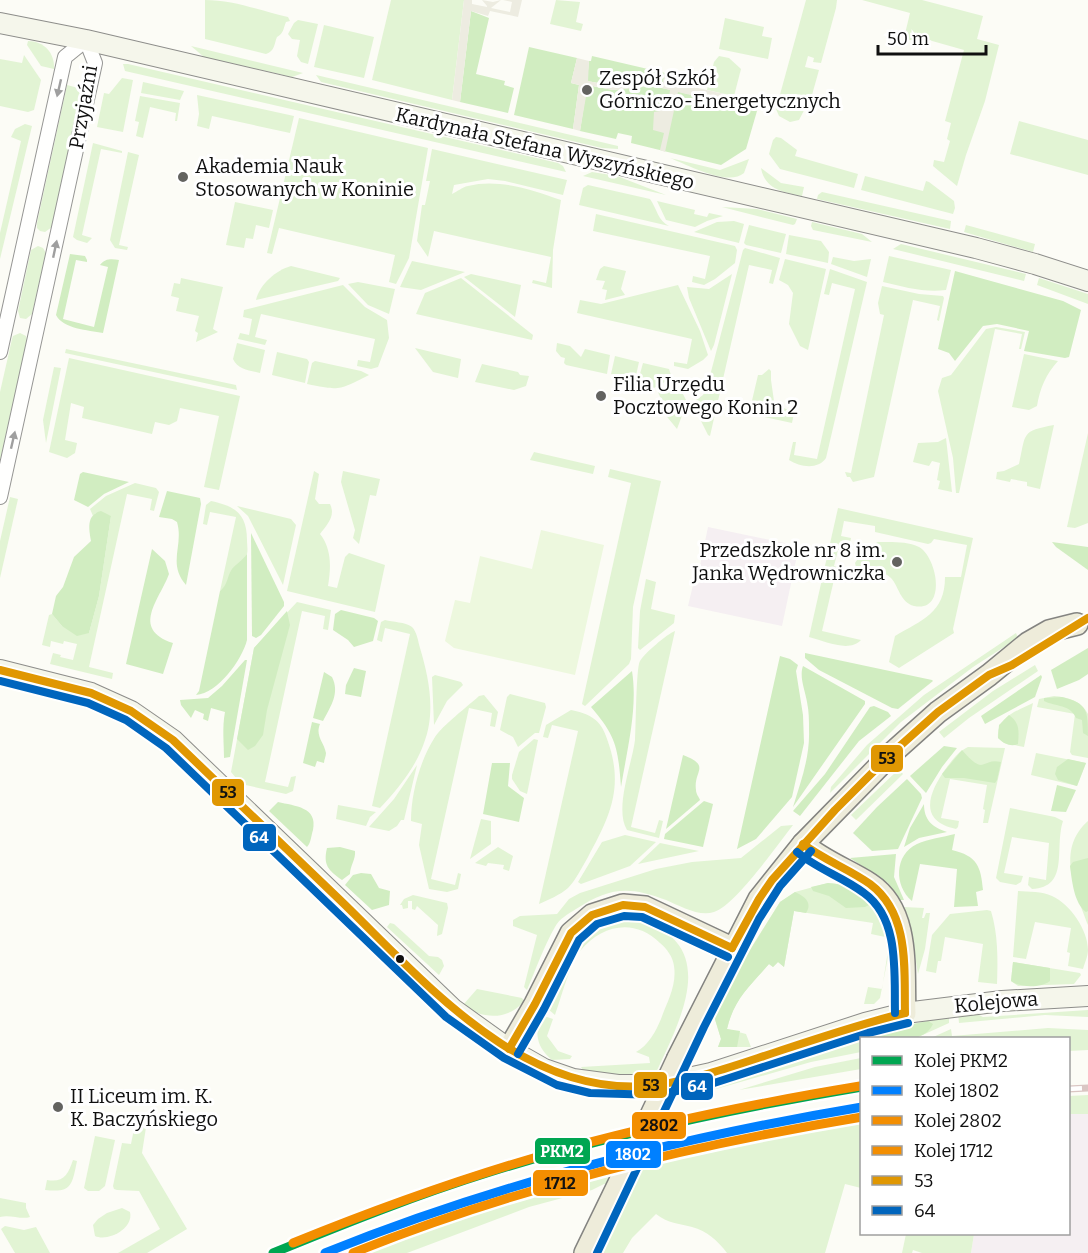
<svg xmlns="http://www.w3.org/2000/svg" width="1088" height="1253" font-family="Bitter,serif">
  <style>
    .industrial { fill: #f5eff2 }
    .green { fill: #e2f4d4 }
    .forest { fill: #d1edc1 }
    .pitch { fill: #edf8de }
    .plaza { fill: #edece1 }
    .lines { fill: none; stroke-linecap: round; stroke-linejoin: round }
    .street-casing { stroke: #969694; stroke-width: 16 }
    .secondary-casing { stroke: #8d8d8a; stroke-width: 22 }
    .primary-casing { stroke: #848481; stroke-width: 24 }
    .street { stroke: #fffffe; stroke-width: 14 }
    .secondary { stroke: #f5f6eb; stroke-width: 20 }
    .primary { stroke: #eeecda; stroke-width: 21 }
    .rail-casing { stroke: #dac6c3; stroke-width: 7 }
    .rail { stroke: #fff; stroke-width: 4.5; stroke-dasharray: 14; stroke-linecap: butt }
    .primary-bridge-casing { stroke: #848481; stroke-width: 24; stroke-linecap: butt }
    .primary-bridge { stroke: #eeecda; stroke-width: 21 }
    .bus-1-casing { stroke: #fff; stroke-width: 12 }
    .bus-2-casing { stroke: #fff; stroke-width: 12 }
    .bus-1 { stroke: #e09702; stroke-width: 8 }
    .bus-2 { stroke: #0065bd; stroke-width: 8 }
    .rail-1-casing { stroke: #fff; stroke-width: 14 }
    .rail-2-casing { stroke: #fff; stroke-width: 14 }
    .rail-3-casing { stroke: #fff; stroke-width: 14 }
    .rail-4-casing { stroke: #fff; stroke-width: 14 }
    .rail-1 { stroke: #00a651; stroke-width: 9 }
    .rail-2 { stroke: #0080ff; stroke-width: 9 }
    .rail-3 { stroke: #f38e01; stroke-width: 9 }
    .rail-4 { stroke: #f38e01; stroke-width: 9 }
    .oneway { fill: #9f9f9f }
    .poi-dot { fill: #636360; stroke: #fff; stroke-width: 2 }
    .bus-dot { fill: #101010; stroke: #fff; stroke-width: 2 }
    .labels { text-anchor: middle; stroke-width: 6; stroke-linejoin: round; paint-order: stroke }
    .poi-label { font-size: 20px; fill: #101010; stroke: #fff; text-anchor: start }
    .street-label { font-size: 20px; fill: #101010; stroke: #fff }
    .line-badge { stroke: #fff; stroke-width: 2 }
    .badge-label { font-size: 16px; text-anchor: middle; font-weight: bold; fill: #fff }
    .pale-badge-label { font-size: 16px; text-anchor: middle; font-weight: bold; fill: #111 }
  </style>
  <rect width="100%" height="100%" fill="#fcfcf6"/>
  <g class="industrial">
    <path d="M 708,527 L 799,546 L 782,626 L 688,606 L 693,585 L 696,585 Z"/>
    <path d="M 1069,1114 L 1088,1114 L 1088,1253 L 971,1253 L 974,1234 L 1068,1234 Z"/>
  </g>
  <g class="green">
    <path d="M 205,0 C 234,0 261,11 288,17 L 290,21 L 286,22 C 283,29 284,33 277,37 C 274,44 275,51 266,54 L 205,39 Z"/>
    <path d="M 391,0 L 464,0 L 452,100 L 372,80 Z"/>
    <path d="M 556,0 L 580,2 L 576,22 L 583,24 L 581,31 L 550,24 Z"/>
    <path d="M 806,0 L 837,0 L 836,8 L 821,63 L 813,62 L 814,58 L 808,56 L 805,67 L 819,70 L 812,95 L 799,120 L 790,122 L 779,116 L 776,109 Z"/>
    <path d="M 862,0 L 922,0 L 983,16 L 977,39 L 999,45 L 985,101 L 966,155 L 957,186 L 933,166 L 934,160 L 944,162 L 950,141 L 947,139 L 951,123 L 945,121 L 964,50 L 918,37 L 916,42 L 904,38 L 910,13 Z"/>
    <path d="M 725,18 L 764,27 L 762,36 L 772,38 L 768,59 L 719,49 Z"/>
    <path d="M 298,20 L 318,24 L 308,64 L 301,62 L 297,56 L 300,40 L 292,39 L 288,34 L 294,23 Z"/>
    <path d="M 324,25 L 374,37 L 364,78 L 314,67 Z"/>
    <path d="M 28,41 C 44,41 55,53 54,69 L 41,66 L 27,45 Z"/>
    <path d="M 191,46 L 303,73 L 292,77 L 204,57 Z"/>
    <path d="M 24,55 L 41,80 L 34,110 L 28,112 L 0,106 L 0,59 L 22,63 Z"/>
    <path d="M 719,56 L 729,58 L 741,69 L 734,96 L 707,90 L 714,62 Z"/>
    <path d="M 123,64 L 128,64 L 558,163 L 563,166 L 566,172 L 125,71 Z"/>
    <path d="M 316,75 L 618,146 L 618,149 L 602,148 L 321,82 Z"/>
    <path d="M 122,78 L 133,80 L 123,132 L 97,127 L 104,93 L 109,94 Z"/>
    <path d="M 143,82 L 184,91 L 180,100 L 141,93 Z"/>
    <path d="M 67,85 L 82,89 L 52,227 L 45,232 L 40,231 L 37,228 L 37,223 Z"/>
    <path d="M 197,95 L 294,116 L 290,133 L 212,116 L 209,129 L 197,126 L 199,114 Z"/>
    <path d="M 140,96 L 180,103 L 177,121 L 175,121 L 176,113 L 150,107 L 143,138 L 136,136 L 139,122 L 135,121 Z"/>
    <path d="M 299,118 L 428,148 L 409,258 L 396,284 L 389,282 L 395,255 L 279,228 L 272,254 L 267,253 Z"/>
    <path d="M 1019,121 L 1088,140 L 1088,175 L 1010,154 Z"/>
    <path d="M 25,124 L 32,126 L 0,259 L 0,233 L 21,141 L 11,137 L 15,129 Z"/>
    <path d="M 776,137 L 781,138 L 797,150 L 795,156 L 858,174 L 854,188 L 780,169 L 769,154 L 773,140 Z"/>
    <path d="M 93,143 L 122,151 L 122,153 L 101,149 L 82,235 L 92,238 L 87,243 L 77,240 L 73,237 Z"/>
    <path d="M 432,149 L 567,180 L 563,195 L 505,181 L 488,179 L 454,185 L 452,194 C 457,192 462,187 468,186 C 498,178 533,190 561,200 L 553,250 L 552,288 L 532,283 L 533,280 L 546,283 L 551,257 L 434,231 L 428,257 L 417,241 L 422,205 L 425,205 L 430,181 L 426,181 Z"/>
    <path d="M 128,152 L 139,155 L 119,245 L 128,247 L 127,250 L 115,248 L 110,240 Z"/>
    <path d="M 670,158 L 720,170 L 749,159 L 744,173 C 728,187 688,165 670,158 Z"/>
    <path d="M 761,168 L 781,183 L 804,187 L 802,196 C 784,192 765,190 761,168 Z"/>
    <path d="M 592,172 L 617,176 L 666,195 L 583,176 Z"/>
    <path d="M 865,176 L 923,191 L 926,181 L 929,182 L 954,201 L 955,208 L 953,214 L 861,190 Z"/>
    <path d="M 588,185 L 650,199 C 657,209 658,221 669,226 L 579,205 L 583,188 Z"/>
    <path d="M 822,192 L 951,221 L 950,229 L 817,199 L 818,195 Z"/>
    <path d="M 657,201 L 695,210 L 694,214 L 707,217 L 709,213 L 723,216 L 707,221 L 695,227 L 666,220 Z"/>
    <path d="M 235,202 L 273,210 L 269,228 L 256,225 L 253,239 L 246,238 L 244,248 L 226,245 Z"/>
    <path d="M 722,207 L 757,209 L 797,219 L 795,224 L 793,225 Z"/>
    <path d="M 596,214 L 735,246 L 737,250 L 735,263 L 715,279 L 704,285 L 692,282 L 693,276 L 705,279 L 710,256 L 593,231 Z"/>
    <path d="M 734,221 L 744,224 L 739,243 L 694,232 L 717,222 Z"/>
    <path d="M 812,222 L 862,234 L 872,242 L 813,230 L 811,226 Z"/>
    <path d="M 749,225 L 786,234 L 781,253 L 746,245 L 744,243 Z"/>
    <path d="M 966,225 L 1035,244 L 1033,252 L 964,232 Z"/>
    <path d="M 789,235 L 821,241 L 829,252 L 828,263 L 786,254 Z"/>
    <path d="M 901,244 L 1026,274 L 1024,281 L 893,249 Z"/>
    <path d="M 38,246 L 43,248 L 46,253 L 32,314 L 26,319 L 20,318 L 18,311 L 31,250 Z"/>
    <path d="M 745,248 L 780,258 L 773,284 L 769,283 L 772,270 L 749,265 L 710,436 L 708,435 L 692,403 L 703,395 L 707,387 L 743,250 Z"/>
    <path d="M 889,256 L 951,270 L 946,290 C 925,293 904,287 883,282 Z"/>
    <path d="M 833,257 L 854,261 L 871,259 L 867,277 L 831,264 Z"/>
    <path d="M 785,259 L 826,269 L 808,350 L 800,346 L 789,324 L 793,293 L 788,285 L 779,280 Z"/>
    <path d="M 412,261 L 465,272 L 421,290 L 400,287 Z"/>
    <path d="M 291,266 L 340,278 L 338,281 L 256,300 C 259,285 276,270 291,266 Z"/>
    <path d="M 604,266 L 626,271 L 621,289 L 625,295 L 605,300 L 607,290 L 602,289 L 605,281 L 596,280 L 600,269 Z"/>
    <path d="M 830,269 L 867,282 L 826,458 C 818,470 800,467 789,460 L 793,442 L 796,442 L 794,455 L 817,459 L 855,289 L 832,283 L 829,295 L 824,294 Z"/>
    <path d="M 471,274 L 521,285 L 515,317 L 464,277 Z"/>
    <path d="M 732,274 L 714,345 L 711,351 L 689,298 L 687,287 L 709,289 Z"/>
    <path d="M 181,278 L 223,287 L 213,329 L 218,332 L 196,342 L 198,333 L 195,331 L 199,316 L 176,311 L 179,298 L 171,296 L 174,283 L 180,284 Z"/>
    <path d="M 461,278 L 533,335 L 532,340 L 416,314 L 425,293 Z"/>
    <path d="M 1039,278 L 1088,294 L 1088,304 L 1037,285 Z"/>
    <path d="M 358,282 L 395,289 L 389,314 L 368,305 L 348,284 Z"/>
    <path d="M 343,285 L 365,307 L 387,320 L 389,338 L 378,367 L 371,369 L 357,366 L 358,360 L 370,362 L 375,339 L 261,314 L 255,337 L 267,340 L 265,345 L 238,339 L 240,333 L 249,335 L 252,319 L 243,317 L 244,310 Z"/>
    <path d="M 678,285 L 700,331 L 708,355 L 703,360 L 688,369 L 674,366 L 674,362 L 687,364 L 692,339 L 577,313 L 580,300 L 601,304 Z"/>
    <path d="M 882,286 L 919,294 L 943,296 L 944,298 L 939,321 L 937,320 L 940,306 L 913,300 L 874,477 L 853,482 L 850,477 L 847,477 L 845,472 L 851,473 L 884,315 L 880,314 L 878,303 Z"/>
    <path d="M 996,327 L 1025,332 L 1021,349 L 1019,349 L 1022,334 L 995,329 L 959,493 L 956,493 L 953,458 L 938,391 L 942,378 L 951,375 L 986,329 Z"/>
    <path d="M 20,333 L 26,336 L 27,340 L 0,461 L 0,392 L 12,339 L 13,336 Z"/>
    <path d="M 237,343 L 265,350 L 260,373 C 249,370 238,370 233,359 Z"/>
    <path d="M 557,343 L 570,346 L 581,357 L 585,349 L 610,355 L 607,374 L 566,365 L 564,363 L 565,358 L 561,357 L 556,351 Z"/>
    <path d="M 415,348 L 461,359 L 458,378 L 433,372 Z"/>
    <path d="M 66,349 L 236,385 L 237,390 L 65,353 Z"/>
    <path d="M 277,352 L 307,359 L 309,362 L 305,383 L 272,375 Z"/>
    <path d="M 1024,354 L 1058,361 C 1046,374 1040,388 1037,406 L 1029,410 L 1012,407 Z"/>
    <path d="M 615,356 L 639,362 L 635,380 L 611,374 Z"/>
    <path d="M 69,358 L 240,396 L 219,490 L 204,487 L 219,416 L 180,408 L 177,421 L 169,425 L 155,422 L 152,434 L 82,418 L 84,407 L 71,403 L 65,440 L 77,443 L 75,453 L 67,458 L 49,452 Z"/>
    <path d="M 315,361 L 361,371 L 369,375 C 339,390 341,391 307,384 L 312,363 Z"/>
    <path d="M 643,363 L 669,369 L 672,378 L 652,389 L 646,384 L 638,381 Z"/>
    <path d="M 482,364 L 518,372 L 520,375 L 529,376 L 526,386 L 514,390 L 475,382 Z"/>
    <path d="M 54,367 L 61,368 L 46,443 L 43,420 Z"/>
    <path d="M 769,369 L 771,371 L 771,380 L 774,401 L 765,402 L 750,409 L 758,375 L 762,375 Z"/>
    <path d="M 674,383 L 682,392 L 687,402 L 677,429 L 659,407 L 661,399 L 658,392 Z"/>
    <path d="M 778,405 L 794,413 L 792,423 L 751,414 Z"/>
    <path d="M 1054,425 L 1040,489 L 1027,486 L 1027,482 L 1011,479 L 1010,482 L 996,479 L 997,472 L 1004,471 L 1019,464 C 1026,433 1021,431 1054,425 Z"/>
    <path d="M 1088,433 L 1088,523 L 1075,528 L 1067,527 Z"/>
    <path d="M 946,438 L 952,492 L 938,489 L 940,481 L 937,480 L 940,463 L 932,461 L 929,466 L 913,462 L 918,443 L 938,442 Z"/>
    <path d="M 534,452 L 595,466 L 593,474 L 530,460 Z"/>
    <path d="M 610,469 L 661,481 L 633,607 L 631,659 L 629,664 L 585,706 L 582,704 L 631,483 L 608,477 Z"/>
    <path d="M 314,471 L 319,474 L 315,499 L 319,504 L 330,504 C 336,516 327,525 320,534 C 332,549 331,568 328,586 L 337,588 L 345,557 L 349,553 L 385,565 L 375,612 L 287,591 Z"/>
    <path d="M 343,471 L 380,479 L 376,496 L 370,495 L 359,544 L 353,538 L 355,530 L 341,482 Z"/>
    <path d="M 135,483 L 156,488 L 159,492 L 154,511 L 150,510 L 152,499 L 127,494 L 89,667 L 113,673 L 112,679 L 50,664 L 53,653 L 61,655 L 60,657 L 73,660 L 77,644 L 64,641 L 63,644 L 51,641 L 50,647 L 42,645 L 49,615 L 52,614 L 62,626 L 89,633 L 99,596 L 111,516 L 96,513 L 93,516 L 90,509 L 106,496 Z"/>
    <path d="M 10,497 L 18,499 L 0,578 L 0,541 Z"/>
    <path d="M 211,501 C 235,506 247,514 247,540 C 247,544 248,550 247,554 C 244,562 235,565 232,572 C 228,579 227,587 220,591 L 236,517 L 210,512 L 207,525 L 203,524 L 206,505 Z"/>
    <path d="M 237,506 L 291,519 L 296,525 L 283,585 L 248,516 Z"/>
    <path d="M 838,508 L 973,538 L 953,629 L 954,633 L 899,668 L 889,662 L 895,636 C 922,620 945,613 945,577 L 961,577 L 967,545 L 934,539 L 931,543 L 928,544 L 875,532 L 875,526 L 844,521 L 841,536 L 851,538 L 848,552 L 838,550 L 834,566 L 837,567 L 822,631 L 861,640 C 849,653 825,641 809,637 Z"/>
    <path d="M 878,542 C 891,542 907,541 919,547 C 938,558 947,613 914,606 C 900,602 899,587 891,578 C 883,570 868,569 856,567 L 855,563 L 865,548 Z"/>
    <path d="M 646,579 L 656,582 L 651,609 L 675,615 L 674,623 L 640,650 L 638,648 L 640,611 Z"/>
    <path d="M 297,602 L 331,610 L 328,630 L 323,629 L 325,616 L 302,611 L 265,782 L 288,787 L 291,777 L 296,776 L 293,791 L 286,794 L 241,784 L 231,772 L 254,648 Z"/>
    <path d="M 385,620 C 393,622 405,622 412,627 C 417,632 418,641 420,648 C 429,678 436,712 424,743 C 416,767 397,790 380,808 L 372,806 L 410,634 L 385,628 L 382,642 L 377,640 L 381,622 Z"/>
    <path d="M 675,631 L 631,827 L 655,833 L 659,820 L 663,821 L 659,838 L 627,830 C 614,809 632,764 635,740 C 636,726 636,667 640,661 C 645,653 667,634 675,631 Z"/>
    <path d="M 1016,633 L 1018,638 L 973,667 L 901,722 L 830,793 L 831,787 L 867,745 L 924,695 Z"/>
    <path d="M 1035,665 L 1038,671 L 969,718 L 944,738 L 939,732 L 993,691 Z"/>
    <path d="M 435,675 L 461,682 L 463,685 L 447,701 L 434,725 L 432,677 Z"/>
    <path d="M 510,694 L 545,703 L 546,707 L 539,733 L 535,733 L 518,747 L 513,737 L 500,730 L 507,697 Z"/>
    <path d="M 484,695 L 498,712 L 495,727 L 490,726 L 492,713 L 469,708 L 431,879 L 455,885 L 458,873 L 461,874 L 458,889 L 447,892 L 429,889 L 419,845 L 422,824 L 411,821 C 411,794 420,760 435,737 C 443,725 467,707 479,696 Z"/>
    <path d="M 1054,696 C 1068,697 1081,701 1088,714 L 1088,758 L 1072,755 L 1070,752 L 1075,714 L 1037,707 L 1039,699 Z"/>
    <path d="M 1033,703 L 1024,747 L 1004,743 L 998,738 C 996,717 1017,711 1033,703 Z"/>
    <path d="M 571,710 C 596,715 603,723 610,748 C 623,791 608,820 588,857 C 582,867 576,880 568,888 C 560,895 548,900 539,904 L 578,731 L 552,725 L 548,738 L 543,737 L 546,725 Z"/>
    <path d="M 534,739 L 538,740 L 527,794 L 520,791 L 512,779 L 512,775 L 519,752 Z"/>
    <path d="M 968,747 L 1005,748 L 988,823 L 983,823 L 985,810 L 983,809 L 987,785 L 950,779 L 941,818 L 959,821 L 958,827 L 956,829 C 916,821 930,790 947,767 C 953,759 959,751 968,747 Z"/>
    <path d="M 1036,753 L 1086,763 L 1077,786 L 1031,775 Z"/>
    <path d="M 417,765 L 404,820 L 401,820 L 397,826 L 389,831 L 369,827 L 394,799 Z"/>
    <path d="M 899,769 L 903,774 L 856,820 L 851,815 Z"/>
    <path d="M 338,805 L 376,812 L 370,817 L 366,826 L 336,819 Z"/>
    <path d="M 1010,808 L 1055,817 L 1063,821 C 1054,849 1070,887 1032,889 L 1028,885 L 1029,877 L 1046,880 L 1049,843 L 1012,837 L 1004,873 L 1023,876 L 1021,882 L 1016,885 L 1000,882 L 996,878 Z"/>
    <path d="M 481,819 L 491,821 L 491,844 L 470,859 Z"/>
    <path d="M 1088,821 L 1088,925 C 1076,892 1055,850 1088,821 Z"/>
    <path d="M 793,825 C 778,844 735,906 714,912 C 699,917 680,906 666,900 C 629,886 610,887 576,909 C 568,914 559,919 555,927 C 544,946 536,969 527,990 L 524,987 L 537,935 L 513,926 L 513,920 L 520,916 L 557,914 L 569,899 L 580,893 L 656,869 L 692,862 L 741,858 L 781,826 Z"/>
    <path d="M 625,835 L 656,842 L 630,866 L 581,884 L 578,882 L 602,842 Z"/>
    <path d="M 660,843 L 699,851 L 638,864 Z"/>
    <path d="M 498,847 L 513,856 L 509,871 L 503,869 L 504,865 L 488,863 L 486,866 L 475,863 Z"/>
    <path d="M 828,883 C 861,885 889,907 891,942 L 880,998 L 874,1004 L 864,1004 L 868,987 L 882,989 L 890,938 L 871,934 L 873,923 L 794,911 L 784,967 L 778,962 L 773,967 L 769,964 C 749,987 734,998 727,1029 L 746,1034 L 751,1047 L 718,1047 L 721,1039 L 714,1016 L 744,959 L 780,902 L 795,892 Z"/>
    <path d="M 1018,891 C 1029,892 1042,891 1052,896 C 1070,904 1088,930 1088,950 C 1088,956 1085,962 1083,969 L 1068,966 L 1070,953 L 1067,952 L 1071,928 L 1035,922 L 1026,959 L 1013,957 Z"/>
    <path d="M 413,895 L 447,903 L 448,908 L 442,934 L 437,936 L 438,925 L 417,906 L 415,910 L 412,909 L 412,901 L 408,901 L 408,908 L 403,909 L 402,905 L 400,905 L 404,899 Z"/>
    <path d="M 904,907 L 924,908 L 922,918 L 924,918 L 926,913 L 930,913 L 925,949 L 918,974 L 910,925 Z"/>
    <path d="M 987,910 L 991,911 C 998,934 998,959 997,984 L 978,982 L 983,944 L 945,937 L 941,961 L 938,961 L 936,973 L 926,971 L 932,935 L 950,914 Z"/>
    <path d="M 633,918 C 725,942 680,1020 654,1077 L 621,1079 L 585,1073 L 581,1067 L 650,1063 L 649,1057 L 636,1052 C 648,1046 656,1031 661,1019 C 667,1002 677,986 674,966 C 673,957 667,949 660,943 C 635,918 602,924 580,951 C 570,964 561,998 555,1015 L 548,1009 C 557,989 572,946 588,933 C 601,922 618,920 633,918 Z"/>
    <path d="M 390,923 L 394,924 L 429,956 L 438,957 L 442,960 L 444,966 L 439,975 L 387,927 Z"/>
    <path d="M 1013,962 L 1080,973 L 1081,975 L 1074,984 L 1018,986 L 1011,981 Z"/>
    <path d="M 477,989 L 522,998 L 524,1001 C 508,1021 481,1019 463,1005 Z"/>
    <path d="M 1088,1010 L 1088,1017 L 1045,1015 L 959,1023 L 958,1013 L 973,1012 L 983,1017 Z"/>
    <path d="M 547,1017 L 553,1019 L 547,1036 L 558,1051 L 572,1056 L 570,1059 L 552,1060 C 538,1048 535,1037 539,1019 Z"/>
    <path d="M 949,1018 L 949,1023 L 916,1038 L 862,1038 L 861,1052 L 811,1062 L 716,1089 L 706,1086 L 881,1031 L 931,1020 Z"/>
    <path d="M 1048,1028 L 1088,1030 L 1088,1050 L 1069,1051 L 1068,1038 L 931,1038 L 951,1029 L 952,1036 Z"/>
    <path d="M 861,1058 L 861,1069 L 739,1090 L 815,1067 Z"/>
    <path d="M 1088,1095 L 1088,1114 L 1069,1114 L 1069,1096 Z"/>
    <path d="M 861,1116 L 861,1188 L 845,1184 L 825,1253 L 727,1253 C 718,1241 707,1231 692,1227 C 678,1223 669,1224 656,1214 L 632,1238 L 623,1253 L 603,1253 L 640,1175 L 637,1178 L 604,1184 L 592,1190 L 529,1207 L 407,1253 L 351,1253 C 447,1212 548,1178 650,1153 C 671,1148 692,1145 713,1142 C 762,1133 812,1123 861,1116 Z"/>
    <path d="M 147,1121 L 142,1153 L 187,1229 L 147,1253 L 118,1253 L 160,1229 L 139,1191 L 117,1190 L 114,1189 L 113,1186 L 122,1143 L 131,1144 L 134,1129 Z"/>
    <path d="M 95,1136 L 115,1140 L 105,1186 L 99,1191 L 88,1191 L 84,1188 Z"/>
    <path d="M 73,1160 L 77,1161 C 72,1185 72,1193 45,1190 L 47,1180 C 63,1183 68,1175 73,1160 Z"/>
    <path d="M 0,1198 L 26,1203 L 26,1208 L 30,1217 C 21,1220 10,1214 0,1217 Z"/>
    <path d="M 122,1208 L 130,1212 C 134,1229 107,1242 95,1236 L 93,1225 L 98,1219 L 107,1213 Z"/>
    <path d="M 5,1226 L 24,1230 L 36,1227 L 50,1253 L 15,1253 L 1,1229 Z"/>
    <path d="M 906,1234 L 974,1234 L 971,1253 L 922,1253 L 913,1250 L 912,1253 L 902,1253 Z"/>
  </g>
  <g class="forest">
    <path d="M 471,11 L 489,18 L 476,74 L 505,81 L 504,85 L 514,88 L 508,113 L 460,102 Z"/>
    <path d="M 529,47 L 577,58 L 571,83 L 579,85 L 573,129 L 514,115 Z"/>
    <path d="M 592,56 L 665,73 L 663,82 C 653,80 643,84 633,85 C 617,86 603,84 587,81 L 589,61 L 591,61 Z"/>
    <path d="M 587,85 L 613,90 L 660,85 L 662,88 L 751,108 L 757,111 L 746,149 L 721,165 L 631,143 L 632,136 L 618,133 L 616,139 L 580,131 Z"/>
    <path d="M 70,254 L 85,256 L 87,260 L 87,262 L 76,260 L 63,319 L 94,327 L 108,267 L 100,265 C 105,258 112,259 119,260 L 103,333 C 88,330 63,329 56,315 Z"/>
    <path d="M 955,271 L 1063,301 L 1081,310 L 1069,357 L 1065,358 L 1024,351 L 1029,331 L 997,324 L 983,326 L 955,361 L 949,353 L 938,349 Z"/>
    <path d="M 83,472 L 129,482 L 104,494 L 88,507 L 74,500 L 80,474 Z"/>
    <path d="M 167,491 L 200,498 L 201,504 L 186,585 C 167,563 184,546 177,522 L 172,519 L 159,517 Z"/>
    <path d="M 101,511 L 111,516 L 99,596 L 89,633 L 77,636 L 62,626 L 52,614 L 56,596 L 63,587 L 74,557 L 91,541 C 89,529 86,515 101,511 Z"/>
    <path d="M 251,533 L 284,602 L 284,606 L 261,635 L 256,638 L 252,636 Z"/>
    <path d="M 1052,542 L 1088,547 L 1088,570 L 1056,547 Z"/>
    <path d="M 152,549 L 165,561 L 169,574 C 160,599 130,629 173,643 L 163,674 L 126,664 Z"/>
    <path d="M 247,554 L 247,640 C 242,660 218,693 196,695 L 199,691 L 220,591 C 228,585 227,576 232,569 C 236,564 242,561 247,554 Z"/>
    <path d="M 341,610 L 374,618 L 378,621 L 373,641 L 354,647 L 348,640 L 333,630 L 335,614 Z"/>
    <path d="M 287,611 L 290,625 L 267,710 L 263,735 L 255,746 L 248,750 L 237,739 L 254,648 Z"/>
    <path d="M 1088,648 L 1088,674 L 1079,680 L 1057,689 L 1051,670 Z"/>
    <path d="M 805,653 L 932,680 L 933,681 L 898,709 L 892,708 L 819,670 L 805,658 Z"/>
    <path d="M 780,656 L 790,659 L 798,665 L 796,671 L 803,715 L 804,743 L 792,797 L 756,839 L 737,849 Z"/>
    <path d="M 245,660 L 247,660 L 230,757 L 224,758 C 224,743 222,727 225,712 L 211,708 L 208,721 L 203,719 L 204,714 L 195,710 L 191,718 L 181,705 L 180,700 L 208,698 L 222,686 Z"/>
    <path d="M 803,666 L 865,701 L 865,704 L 793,807 C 801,781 810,757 809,730 C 809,721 809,711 807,702 C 805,690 799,677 803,666 Z"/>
    <path d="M 354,668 L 366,671 L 361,697 L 345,694 L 346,685 Z"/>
    <path d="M 632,671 C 638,708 627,750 621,787 C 618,749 617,737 591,707 Z"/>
    <path d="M 324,672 L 332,677 C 340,693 331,706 323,721 L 313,718 Z"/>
    <path d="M 1041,675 L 1042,677 L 1035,697 L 985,724 L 981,716 Z"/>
    <path d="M 1062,697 C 1088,703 1088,712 1088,736 L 1083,733 L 1082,720 L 1076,718 C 1070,704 1056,707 1044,701 L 1044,698 Z"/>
    <path d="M 874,706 L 888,712 L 891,716 L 859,741 L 800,816 L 793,811 L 825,774 L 870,707 Z"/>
    <path d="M 1009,715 C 1020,723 1019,731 1018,744 C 1011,747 1004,744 998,738 L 999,725 Z"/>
    <path d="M 312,722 L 320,724 C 315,736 324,742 326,753 C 326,756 324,760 324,763 L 317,761 L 315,767 L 303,763 Z"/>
    <path d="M 944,746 L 957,748 L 942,767 L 926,793 L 910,776 Z"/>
    <path d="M 962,750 C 986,778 981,757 1001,762 L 997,780 L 995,783 L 964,778 L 945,778 L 942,774 Z"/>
    <path d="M 683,755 C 712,766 693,771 696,790 C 696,794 699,797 700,800 L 666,829 Z"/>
    <path d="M 1068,759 L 1086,763 L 1077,786 L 1058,780 L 1055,774 L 1057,767 Z"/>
    <path d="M 492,763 L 510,763 L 508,786 L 524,798 L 519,822 L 483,814 Z"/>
    <path d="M 907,779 L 921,794 L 922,798 L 898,849 L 872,851 L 853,833 L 877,807 Z"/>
    <path d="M 1057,785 L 1076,790 L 1066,812 L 1051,811 Z"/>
    <path d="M 704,801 L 713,804 L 703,847 L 664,839 L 665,834 Z"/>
    <path d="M 278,802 C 295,806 318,807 313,830 C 311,836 311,843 307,847 L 269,811 Z"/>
    <path d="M 924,804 C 924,820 932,827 947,832 L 919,838 L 904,847 L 910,828 Z"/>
    <path d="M 955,834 L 952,850 C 977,856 981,866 983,890 L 976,892 L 978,906 L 954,907 L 957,869 L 920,864 L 912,901 C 894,886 894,855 917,844 C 928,839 943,837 955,834 Z"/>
    <path d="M 340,847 L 355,851 C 356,859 350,866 350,874 L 342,880 C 328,870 323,865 327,848 Z"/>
    <path d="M 896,854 L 894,877 L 904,900 L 900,900 L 888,883 L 850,858 Z"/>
    <path d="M 1088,858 L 1088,911 L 1086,912 C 1074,903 1072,881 1070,866 L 1073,862 Z"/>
    <path d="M 361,873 L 371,874 L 379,888 L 390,891 L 389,905 L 372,910 L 345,885 L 353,875 Z"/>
    <path d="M 828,883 C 847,884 860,891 875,902 L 865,907 L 846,908 L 829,896 L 813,891 L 811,887 Z"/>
    <path d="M 795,892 C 804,896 813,902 806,913 L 794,911 L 784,967 L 778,962 L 773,967 L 769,964 C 750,986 734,999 727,1029 L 740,1031 L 737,1047 L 718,1047 L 721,1039 L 714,1016 L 736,973 L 780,902 Z"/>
    <path d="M 1013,962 L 1050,968 L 1050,981 C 1041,988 1020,988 1011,981 Z"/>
    <path d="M 928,1021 L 933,1024 C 923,1046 887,1039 867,1038 L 880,1031 Z"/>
  </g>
  <path class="pitch" d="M 541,530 L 604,545 L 575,675 L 454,648 L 445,641 L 455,600 L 470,603 L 480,556 L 532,569 Z"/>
  <g class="plaza">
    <path d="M 464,0 L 472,0 L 472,4 L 487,7 L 487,6 L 482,0 L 493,2 L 501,0 L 491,8 L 510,12 L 512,2 L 503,0 L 522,0 L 518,17 L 490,11 L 488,16 L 471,11 L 460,102 L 452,100 Z"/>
    <path d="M 577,58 L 589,61 L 588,81 L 612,86 L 656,81 L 663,82 L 665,73 L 677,76 L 676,83 L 759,102 L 757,111 L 678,92 L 665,152 L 660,150 L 664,133 L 653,130 L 654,112 L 660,111 L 662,105 L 668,106 L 670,90 L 662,88 L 660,85 L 613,90 L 588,85 L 580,131 L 573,129 L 579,85 L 571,83 Z"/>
  </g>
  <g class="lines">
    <g class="street-casing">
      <path id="street" d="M 0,352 L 65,57 L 86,40 L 95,63 L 0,497"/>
    </g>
    <g class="secondary-casing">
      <g id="secondary">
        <path d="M 0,23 L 86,40 L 976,248 L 1035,264 L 1088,281"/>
        <path d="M 0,670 L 91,693 L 131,711 L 173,740 L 453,1009 L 509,1049 L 544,1069 L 573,1079 L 618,1085 L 656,1085 L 711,1073 L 865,1023 L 905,1013 L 1002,1001 L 1088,996"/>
      </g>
    </g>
    <g class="primary-casing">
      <g id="primary">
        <path d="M 803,844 C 823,861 848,870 870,884 C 911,911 903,971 905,1013"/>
        <path d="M 509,1049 L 535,1004 L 571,933 L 592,915 L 623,905 L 645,907 L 732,948"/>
        <path d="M 678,1058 L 759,899 L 803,844 L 891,754 L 938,712 L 989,675 L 1028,643 L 1049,631 L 1077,624"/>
        <path d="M 585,1253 L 620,1181"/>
      </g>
    </g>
    <use href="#street" class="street"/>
    <use href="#secondary" class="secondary"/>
    <use href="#primary" class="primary"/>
    <g class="rail-casing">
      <g id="rail">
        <path d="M 1068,1089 L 1088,1088"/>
        <path d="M 329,1253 C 501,1184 678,1134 862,1108"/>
      </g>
    </g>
    <use href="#rail" class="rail"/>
    <g class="primary-bridge-casing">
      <path id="primary-bridge" d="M 620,1181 L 678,1058"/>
    </g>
    <use href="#primary-bridge" class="primary-bridge"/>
    <g class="bus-1-casing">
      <g id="bus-1">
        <path d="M 0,670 L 91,693 L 131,711 L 173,740 C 229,793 284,847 340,900 C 425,982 525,1102 657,1085 C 691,1080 725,1069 758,1058 C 807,1042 855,1025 905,1013"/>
        <path d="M 803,844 C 824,860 849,869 870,884 C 910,914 904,969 905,1013"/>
        <path d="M 732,948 L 759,899 L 772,880 L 835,810 L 891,754 L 938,712 L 989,675 L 1012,665 L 1088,618"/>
        <path d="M 509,1049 L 535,1004 L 571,933 L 592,915 L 623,905 L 645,907 L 732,948"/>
      </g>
    </g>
    <g class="bus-2-casing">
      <g id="bus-2">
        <path d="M 0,681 L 88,703 L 126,720 L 166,748 L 446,1017 L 504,1058 L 557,1085 L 590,1093 L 658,1095 L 714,1083 L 868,1033 L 908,1023"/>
        <path d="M 797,852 C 817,869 843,877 864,893 C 900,919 894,973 895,1013"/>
        <path d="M 518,1054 L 544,1009 L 579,940 L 597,924 L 624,916 L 642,917 L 728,957"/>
        <path d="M 597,1253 L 704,1027 L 759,919 L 780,886 L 811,851"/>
      </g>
    </g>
    <use href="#bus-1" class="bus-1"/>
    <use href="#bus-2" class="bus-2"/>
    <g class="rail-1-casing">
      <path id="rail-1" d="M 273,1253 C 344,1224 416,1195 490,1172 C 612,1134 736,1108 862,1087"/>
    </g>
    <g class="rail-2-casing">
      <path id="rail-2" d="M 325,1253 C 498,1183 677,1138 862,1107"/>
    </g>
    <g class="rail-3-casing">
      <path id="rail-3" d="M 293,1243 C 384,1206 477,1173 572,1147 C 667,1121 763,1102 860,1086"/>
    </g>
    <g class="rail-4-casing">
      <path id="rail-4" d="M 353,1253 C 516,1187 688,1146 862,1117"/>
    </g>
    <use href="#rail-1" class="rail-1"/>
    <use href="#rail-2" class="rail-2"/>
    <use href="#rail-3" class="rail-3"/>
    <use href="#rail-4" class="rail-4"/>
  </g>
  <defs><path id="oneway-solid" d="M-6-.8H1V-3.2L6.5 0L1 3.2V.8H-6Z" transform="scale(1.5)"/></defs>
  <g class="oneway">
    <use href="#oneway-solid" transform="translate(59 88) rotate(103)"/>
    <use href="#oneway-solid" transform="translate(55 249) rotate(-78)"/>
    <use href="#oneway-solid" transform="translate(13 440) rotate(-77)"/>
  </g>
  <g class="poi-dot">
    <circle cx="587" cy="90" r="6"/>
    <circle cx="183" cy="177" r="6"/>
    <circle cx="601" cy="396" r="6"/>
    <circle cx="897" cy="562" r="6"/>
    <circle cx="58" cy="1107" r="6"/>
  </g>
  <circle class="bus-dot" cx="400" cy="959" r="5"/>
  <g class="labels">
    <g class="poi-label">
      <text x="599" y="85">Zespół Szkół<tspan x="599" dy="23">Górniczo-Energetycznych</tspan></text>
      <text x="195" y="173">Akademia Nauk<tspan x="195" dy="23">Stosowanych w Koninie</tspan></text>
      <text x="613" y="391">Filia Urzędu<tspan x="613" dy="23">Pocztowego Konin 2</tspan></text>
      <text x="885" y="557" text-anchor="end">Przedszkole nr 8 im.<tspan x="885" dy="23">Janka Wędrowniczka</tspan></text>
      <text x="70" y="1103">II Liceum im. K.<tspan x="70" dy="23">K. Baczyńskiego</tspan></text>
    </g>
    <g class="street-label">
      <text transform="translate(83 107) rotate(-80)" y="7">Przyjaźni</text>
      <text transform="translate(545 148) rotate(13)" y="7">Kardynała Stefana Wyszyńskiego</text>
      <text transform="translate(996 1002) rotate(-5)" y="7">Kolejowa</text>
    </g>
  </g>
  <g class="line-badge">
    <rect x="870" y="744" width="34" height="29" rx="6" fill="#e09702"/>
    <rect x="211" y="778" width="34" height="29" rx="6" fill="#e09702"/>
    <rect x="242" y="823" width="35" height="29" rx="6" fill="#0065bd"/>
    <rect x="633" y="1071" width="35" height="28" rx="6" fill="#e09702"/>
    <rect x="680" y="1072" width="34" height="29" rx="6" fill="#0065bd"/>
    <rect x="631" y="1111" width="56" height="29" rx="6" fill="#f38e01"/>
    <rect x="534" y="1137" width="57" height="28" rx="6" fill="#00a651"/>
    <rect x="605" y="1140" width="57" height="29" rx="6" fill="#0080ff"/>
    <rect x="532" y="1169" width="57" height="28" rx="6" fill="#f38e01"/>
  </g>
  <g class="badge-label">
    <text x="259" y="843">64</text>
    <text x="697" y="1092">64</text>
    <text x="562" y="1157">PKM2</text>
    <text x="633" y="1160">1802</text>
  </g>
  <g class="pale-badge-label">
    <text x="887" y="764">53</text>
    <text x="228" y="798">53</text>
    <text x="651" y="1091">53</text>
    <text x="659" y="1131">2802</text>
    <text x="560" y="1189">1712</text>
  </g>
  <rect x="860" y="1037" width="210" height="198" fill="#ffffff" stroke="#9f9f9f" stroke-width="1.5"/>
  <rect x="872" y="1056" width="30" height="9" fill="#00a651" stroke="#9f9f9f" stroke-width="1.5"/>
  <text x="914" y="1067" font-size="18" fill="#101010">Kolej PKM2</text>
  <rect x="872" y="1086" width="30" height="9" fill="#0080ff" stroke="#9f9f9f" stroke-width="1.5"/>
  <text x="914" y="1097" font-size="18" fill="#101010">Kolej 1802</text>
  <rect x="872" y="1116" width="30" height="9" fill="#f38e01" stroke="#9f9f9f" stroke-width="1.5"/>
  <text x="914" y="1127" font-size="18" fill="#101010">Kolej 2802</text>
  <rect x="872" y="1146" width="30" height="9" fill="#f38e01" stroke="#9f9f9f" stroke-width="1.5"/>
  <text x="914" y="1157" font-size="18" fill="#101010">Kolej 1712</text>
  <rect x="872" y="1176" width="30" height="9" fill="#e09702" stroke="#9f9f9f" stroke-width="1.5"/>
  <text x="914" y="1187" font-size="18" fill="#101010">53</text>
  <rect x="872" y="1206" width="30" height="9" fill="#0065bd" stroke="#9f9f9f" stroke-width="1.5"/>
  <text x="914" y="1217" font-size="18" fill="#101010">64</text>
  <path d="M878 45v9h108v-9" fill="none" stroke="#101010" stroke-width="3"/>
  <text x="887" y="45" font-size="18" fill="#101010" stroke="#ffffff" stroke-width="4.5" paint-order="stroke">50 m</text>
</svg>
